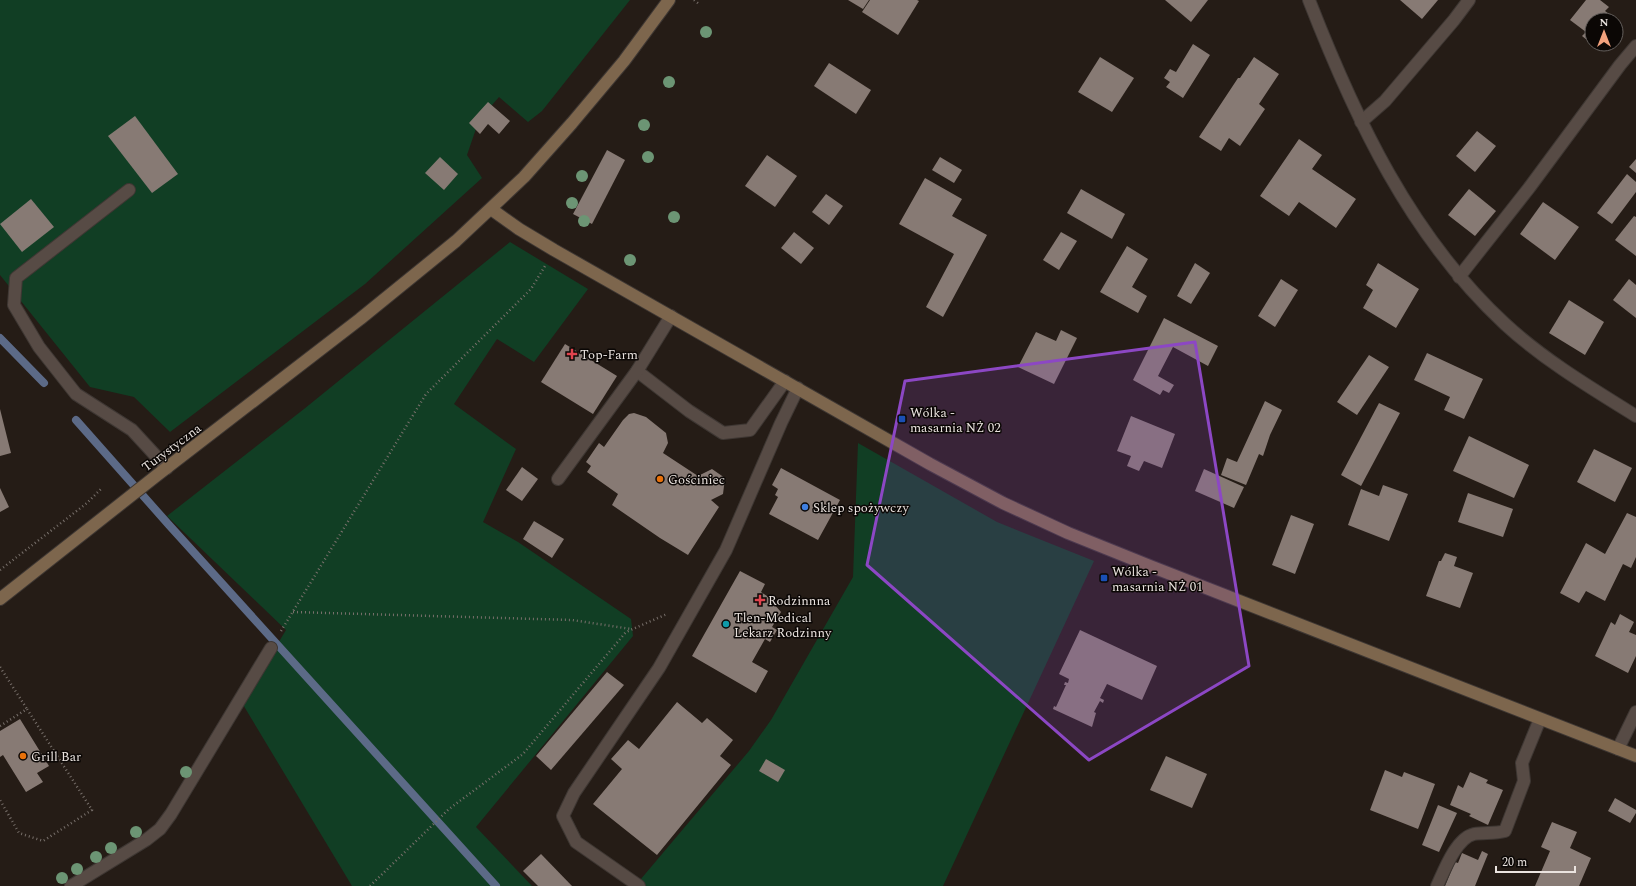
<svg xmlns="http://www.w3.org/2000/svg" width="1636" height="886" font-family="Spectral,serif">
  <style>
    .green { fill: #113e24 }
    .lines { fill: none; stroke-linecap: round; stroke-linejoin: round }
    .stream { stroke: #5c6a87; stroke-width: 8 }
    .building { fill: #877a74 }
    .lane-casing { stroke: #3e3733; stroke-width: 14 }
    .street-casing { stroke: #3e3733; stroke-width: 14 }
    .secondary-casing { stroke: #3e3733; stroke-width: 14 }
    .path { stroke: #78706b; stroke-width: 2.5; stroke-dasharray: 1 3; stroke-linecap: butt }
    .lane { stroke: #574b45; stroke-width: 12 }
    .street { stroke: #574b45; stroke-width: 12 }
    .secondary { stroke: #7d664d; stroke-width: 12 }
    .tree { fill: #6c9574 }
    .marked { fill: #8c47c4; fill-opacity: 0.2; stroke: #8c47c4; stroke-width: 3; stroke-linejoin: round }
    .health-dot { fill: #e0444e; stroke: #0b0705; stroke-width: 1.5 }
    .transit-dot { fill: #1a4fb4; stroke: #0b0705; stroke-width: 1.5 }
    .food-dot { fill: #e8710a; stroke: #0b0705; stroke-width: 1.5 }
    .shop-dot { fill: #3f7fe0; stroke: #0b0705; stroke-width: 1.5 }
    .culture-dot { fill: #0f9aa8; stroke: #0b0705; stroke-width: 1.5 }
    .labels { text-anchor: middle; stroke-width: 3; stroke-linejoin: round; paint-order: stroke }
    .poi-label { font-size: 13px; fill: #eae3df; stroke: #0b0705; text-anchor: start }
    .street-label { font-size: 13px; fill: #eae3df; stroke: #0b0705 }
  </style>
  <rect width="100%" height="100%" fill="#251c16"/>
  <g class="green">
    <path d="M 0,0 L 630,0 L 542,111 L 528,122 L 499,97 L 479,120 L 467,155 L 482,178 L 365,284 L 170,432 L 134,397 L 90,387 L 0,275 Z"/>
    <path d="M 510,242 L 588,289 L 534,362 L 497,339 L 454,404 L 516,449 L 483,522 L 518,542 L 631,619 L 633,636 L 476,827 L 532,886 L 352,886 L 242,703 L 286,630 L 167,516 L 304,409 Z"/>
    <path d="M 858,443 L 997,522 L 1094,561 L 943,886 L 635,886 L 749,751 L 771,720 L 853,577 Z"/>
  </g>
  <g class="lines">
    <g class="stream">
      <path d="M 0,338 L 44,383"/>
      <path d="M 76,420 L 169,525 L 496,886"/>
    </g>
  </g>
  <g class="building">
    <path d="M 848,0 L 869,0 L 863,9 Z"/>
    <path d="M 870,0 L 917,0 L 919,1 L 898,35 L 862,12 Z"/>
    <path d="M 1165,0 L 1208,0 L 1191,22 Z"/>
    <path d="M 1400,0 L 1438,0 L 1422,19 Z"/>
    <path d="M 1586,0 L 1600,0 L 1609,7 L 1605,11 L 1620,22 L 1616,28 L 1616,20 L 1592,20 L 1592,44 L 1582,36 L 1586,32 L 1570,20 Z"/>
    <path d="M 1193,44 L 1210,55 L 1183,98 L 1166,87 L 1170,82 L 1164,78 L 1170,69 L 1176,72 Z"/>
    <path d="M 1592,44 L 1603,44 L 1599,49 Z"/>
    <path d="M 1100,57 L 1134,78 L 1112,112 L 1078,92 Z"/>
    <path d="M 1254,57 L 1279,74 L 1259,104 L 1265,109 L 1240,146 L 1229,138 L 1221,151 L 1199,137 L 1238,78 L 1240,78 Z"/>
    <path d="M 829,63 L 871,90 L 856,114 L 814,86 Z"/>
    <path d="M 488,102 L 510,121 L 499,134 L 488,124 L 480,134 L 469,123 Z"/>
    <path d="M 135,116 L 178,174 L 152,193 L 108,136 Z"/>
    <path d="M 1477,131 L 1496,146 L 1475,172 L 1456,156 Z"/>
    <path d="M 1299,139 L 1322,155 L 1312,169 L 1356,199 L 1336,228 L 1299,202 L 1289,216 L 1260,196 Z"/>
    <path d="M 607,150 L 625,160 L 592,224 L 573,214 Z"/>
    <path d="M 767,155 L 797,176 L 775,207 L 745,186 Z"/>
    <path d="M 440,157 L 458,174 L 444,190 L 425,173 Z"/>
    <path d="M 940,157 L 962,170 L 954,183 L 932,170 Z"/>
    <path d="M 1636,159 L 1636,173 L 1629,167 Z"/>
    <path d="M 1627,174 L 1636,182 L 1636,192 L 1612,224 L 1597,213 Z"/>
    <path d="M 925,178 L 962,199 L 952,216 L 987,235 L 943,317 L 926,307 L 954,254 L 899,224 Z"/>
    <path d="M 1081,189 L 1125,214 L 1112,239 L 1067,213 Z"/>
    <path d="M 1469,189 L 1496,211 L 1475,236 L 1448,215 Z"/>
    <path d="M 826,194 L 843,206 L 829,225 L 812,212 Z"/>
    <path d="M 31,199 L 54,227 L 22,252 L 0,224 Z"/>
    <path d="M 1543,202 L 1579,227 L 1555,260 L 1520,234 Z"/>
    <path d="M 1634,216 L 1636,217 L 1636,256 L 1615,240 Z"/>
    <path d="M 794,232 L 814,248 L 801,264 L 781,248 Z"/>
    <path d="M 1061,232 L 1077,241 L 1059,270 L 1043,260 Z"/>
    <path d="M 1127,246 L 1148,259 L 1132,287 L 1147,296 L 1138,313 L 1100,292 Z"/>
    <path d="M 1195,263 L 1210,273 L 1191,304 L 1177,296 Z"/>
    <path d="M 1378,263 L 1419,289 L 1396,328 L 1363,308 L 1373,290 L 1366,285 Z"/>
    <path d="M 1281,279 L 1298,290 L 1275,327 L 1258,316 Z"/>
    <path d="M 1629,279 L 1636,285 L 1636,318 L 1613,300 Z"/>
    <path d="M 1569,300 L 1604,322 L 1585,355 L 1549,333 Z"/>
    <path d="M 1164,318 L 1218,346 L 1208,366 L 1173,347 L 1158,376 L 1174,385 L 1169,393 L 1163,390 L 1160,395 L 1133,380 Z"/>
    <path d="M 1061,330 L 1077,338 L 1054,384 L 1018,367 L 1036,332 L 1056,341 Z"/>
    <path d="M 565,344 L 617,376 L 593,414 L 541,382 Z"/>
    <path d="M 1427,353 L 1483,379 L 1464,419 L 1444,410 L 1450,397 L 1414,380 Z"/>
    <path d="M 1369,355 L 1389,367 L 1357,415 L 1337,402 Z"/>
    <path d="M 1265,401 L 1282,410 L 1270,435 L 1263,456 L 1259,454 L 1246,485 L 1221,475 L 1227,458 L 1237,462 Z"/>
    <path d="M 1379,403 L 1400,413 L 1361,486 L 1341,475 Z"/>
    <path d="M 0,409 L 11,453 L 0,456 Z"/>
    <path d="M 634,413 L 646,417 L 666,433 L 668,443 L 663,453 L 698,476 L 712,469 L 725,478 L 723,494 L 711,500 L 719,507 L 688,555 L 660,538 L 612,505 L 618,494 L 587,472 L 591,466 L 586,462 L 599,443 L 604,447 L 623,420 L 629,414 Z"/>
    <path d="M 1131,416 L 1175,434 L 1162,468 L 1144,461 L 1139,471 L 1127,466 L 1131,456 L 1117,451 Z"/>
    <path d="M 1469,436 L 1529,465 L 1514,498 L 1453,471 Z"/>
    <path d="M 1594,449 L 1632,468 L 1615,502 L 1577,482 Z"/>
    <path d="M 522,467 L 538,479 L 522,501 L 506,490 Z"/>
    <path d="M 781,468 L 840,500 L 818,540 L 769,514 L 778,497 L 775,495 L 778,489 L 772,485 Z"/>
    <path d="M 1204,469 L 1244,487 L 1234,508 L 1195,491 Z"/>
    <path d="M 1383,485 L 1408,494 L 1389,541 L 1348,525 L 1361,489 L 1379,496 Z"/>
    <path d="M 0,488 L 9,507 L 0,512 Z"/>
    <path d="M 1468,493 L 1513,509 L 1503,537 L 1458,522 Z"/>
    <path d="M 1627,513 L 1636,517 L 1636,557 L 1631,568 L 1623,564 L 1605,601 L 1586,591 L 1579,603 L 1560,593 L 1586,543 L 1605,554 Z"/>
    <path d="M 1291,515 L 1314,524 L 1295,574 L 1272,565 Z"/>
    <path d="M 534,521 L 564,539 L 552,558 L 523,539 Z"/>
    <path d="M 1445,553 L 1457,557 L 1454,566 L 1473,573 L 1460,608 L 1426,596 L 1439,561 L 1441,561 Z"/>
    <path d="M 740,571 L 765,584 L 761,592 L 767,596 L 781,612 L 772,627 L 777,630 L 770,642 L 765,639 L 752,662 L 768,671 L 756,693 L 692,656 Z"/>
    <path d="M 1620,614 L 1634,622 L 1629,632 L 1636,635 L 1636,656 L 1628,673 L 1595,656 L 1611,622 L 1615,625 Z"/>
    <path d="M 1080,630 L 1157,666 L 1142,700 L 1107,684 L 1100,698 L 1104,700 L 1103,703 L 1100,701 L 1094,712 L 1096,713 L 1092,727 L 1053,709 L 1054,706 L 1056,707 L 1066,685 L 1064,685 L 1065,682 L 1068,683 L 1069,679 L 1059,674 Z"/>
    <path d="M 607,672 L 624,685 L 551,770 L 536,756 Z"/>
    <path d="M 677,702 L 702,723 L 707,718 L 733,740 L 720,756 L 731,765 L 657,855 L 593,804 L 622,769 L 611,759 L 628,740 L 639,749 Z"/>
    <path d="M 20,719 L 49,766 L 37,773 L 43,782 L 26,792 L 3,755 L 0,757 L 0,731 Z"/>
    <path d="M 1166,756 L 1207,774 L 1192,808 L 1150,790 Z"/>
    <path d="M 766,759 L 785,770 L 778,782 L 759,771 Z"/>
    <path d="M 1385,770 L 1402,777 L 1404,772 L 1435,784 L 1418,829 L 1370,810 Z"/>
    <path d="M 1470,772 L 1488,780 L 1486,783 L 1503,790 L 1488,825 L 1469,816 L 1471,814 L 1450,805 L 1458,785 L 1463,788 Z"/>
    <path d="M 1615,798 L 1636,810 L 1636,813 L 1630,823 L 1608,811 Z"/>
    <path d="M 1438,805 L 1457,813 L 1439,852 L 1422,845 Z"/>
    <path d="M 1552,822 L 1577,832 L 1570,848 L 1591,858 L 1579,886 L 1535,886 L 1550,851 L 1541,847 Z"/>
    <path d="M 1482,851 L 1488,854 L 1475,886 L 1445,886 L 1455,862 L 1458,863 L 1462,853 L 1478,860 Z"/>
    <path d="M 541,854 L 572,886 L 538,886 L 523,871 Z"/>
  </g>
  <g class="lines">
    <g class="lane-casing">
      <g id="lane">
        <path d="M 1361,122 L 1385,101 L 1454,20 L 1469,0"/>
        <path d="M 129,190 L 16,278 L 14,305 L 39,347 L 76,394 L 132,430 L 167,468"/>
        <path d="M 1459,277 L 1529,188 L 1620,65 L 1636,46"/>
        <path d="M 637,371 L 689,411 L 723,433 L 750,430 L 785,381"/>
        <path d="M 558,479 L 637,371 L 671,316"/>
        <path d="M 1618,749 L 1636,712"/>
        <path d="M 71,886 L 146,840 L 160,829 L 171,814 L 271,648"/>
        <path d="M 639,886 L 576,842 L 563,816 L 574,793 L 659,668 L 726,550 L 781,423 L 798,388"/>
        <path d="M 1437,886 C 1444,871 1456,838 1474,834 C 1484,832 1494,834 1505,831 L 1524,781 L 1522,763 L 1540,719"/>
      </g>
    </g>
    <g class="street-casing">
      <path id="street" d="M 1309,0 C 1355,118 1410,236 1505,324 C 1544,360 1591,388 1636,416"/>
    </g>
    <g class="secondary-casing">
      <g id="secondary">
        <path d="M 491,209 L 519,229 L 554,250 L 930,464 L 1003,503 L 1068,533 L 1150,566 L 1636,756"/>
        <path d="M 0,599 L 156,476 L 360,319 L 456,241 L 524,177 L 572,123 L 624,61 L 669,0"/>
      </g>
    </g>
    <g class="path">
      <path d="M 694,0 L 699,4"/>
      <path d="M 0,570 L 87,503 L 102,488"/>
      <path d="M 293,612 L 572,620 L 631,629"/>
      <path d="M 281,631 L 426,394 L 531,289 L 545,266"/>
      <path d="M 0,667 L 27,709"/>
      <path d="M 0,726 L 27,709 L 92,810 L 43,841 L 19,833 L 0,800"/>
      <path d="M 370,886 L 449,809 L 523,754 L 626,632 L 667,614"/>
    </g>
    <use href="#lane" class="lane"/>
    <use href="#street" class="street"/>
    <use href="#secondary" class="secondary"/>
  </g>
  <g class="tree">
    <circle cx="706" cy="32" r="6"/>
    <circle cx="669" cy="82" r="6"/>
    <circle cx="644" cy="125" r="6"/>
    <circle cx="648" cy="157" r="6"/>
    <circle cx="582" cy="176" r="6"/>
    <circle cx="572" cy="203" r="6"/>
    <circle cx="674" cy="217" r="6"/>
    <circle cx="584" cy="221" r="6"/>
    <circle cx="630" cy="260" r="6"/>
    <circle cx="186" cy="772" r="6"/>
    <circle cx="136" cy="832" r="6"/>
    <circle cx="111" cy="848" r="6"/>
    <circle cx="96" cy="857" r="6"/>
    <circle cx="77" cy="869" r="6"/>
    <circle cx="62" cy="878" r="6"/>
  </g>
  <path class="marked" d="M 1195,342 L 1249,666 L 1089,760 L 867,565 L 905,381 Z"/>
  <g class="health-dot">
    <path d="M570 348h4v4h4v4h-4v4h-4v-4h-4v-4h4z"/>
    <path d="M758 594h4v4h4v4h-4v4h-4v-4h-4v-4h4z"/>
  </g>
  <g class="transit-dot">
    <rect x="898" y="415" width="8" height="8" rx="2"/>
    <rect x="1100" y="574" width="8" height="8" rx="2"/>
  </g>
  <g class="food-dot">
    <circle cx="660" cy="479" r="4"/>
    <circle cx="23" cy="756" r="4"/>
  </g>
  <circle class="shop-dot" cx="805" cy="507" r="4"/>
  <circle class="culture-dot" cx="726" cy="624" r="4"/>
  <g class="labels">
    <g class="poi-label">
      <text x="580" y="359">Top-Farm</text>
      <text x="910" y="417">Wólka -<tspan x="910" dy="15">masarnia NŻ 02</tspan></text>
      <text x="668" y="484">Gościniec</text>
      <text x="813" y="512">Sklep spożywczy</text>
      <text x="1112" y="576">Wólka -<tspan x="1112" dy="15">masarnia NŻ 01</tspan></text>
      <text x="768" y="605">Rodzinnna</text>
      <text x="734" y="622">Tlen-Medical<tspan x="734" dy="15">Lekarz Rodzinny</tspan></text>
      <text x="31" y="761">Grill Bar</text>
    </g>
    <g class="street-label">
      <text transform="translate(171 447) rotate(-37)" y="5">Turystyczna</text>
    </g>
  </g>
  <g transform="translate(1604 32)"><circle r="19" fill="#0b0705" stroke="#645f5c"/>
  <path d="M0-3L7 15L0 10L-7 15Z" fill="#f1a17d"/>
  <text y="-6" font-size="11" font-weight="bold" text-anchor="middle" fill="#eae3df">N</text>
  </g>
  <path d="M1496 866v6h79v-6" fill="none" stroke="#eae3df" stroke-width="2"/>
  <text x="1502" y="866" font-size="12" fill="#eae3df" stroke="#0b0705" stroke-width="3" paint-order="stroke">20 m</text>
</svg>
